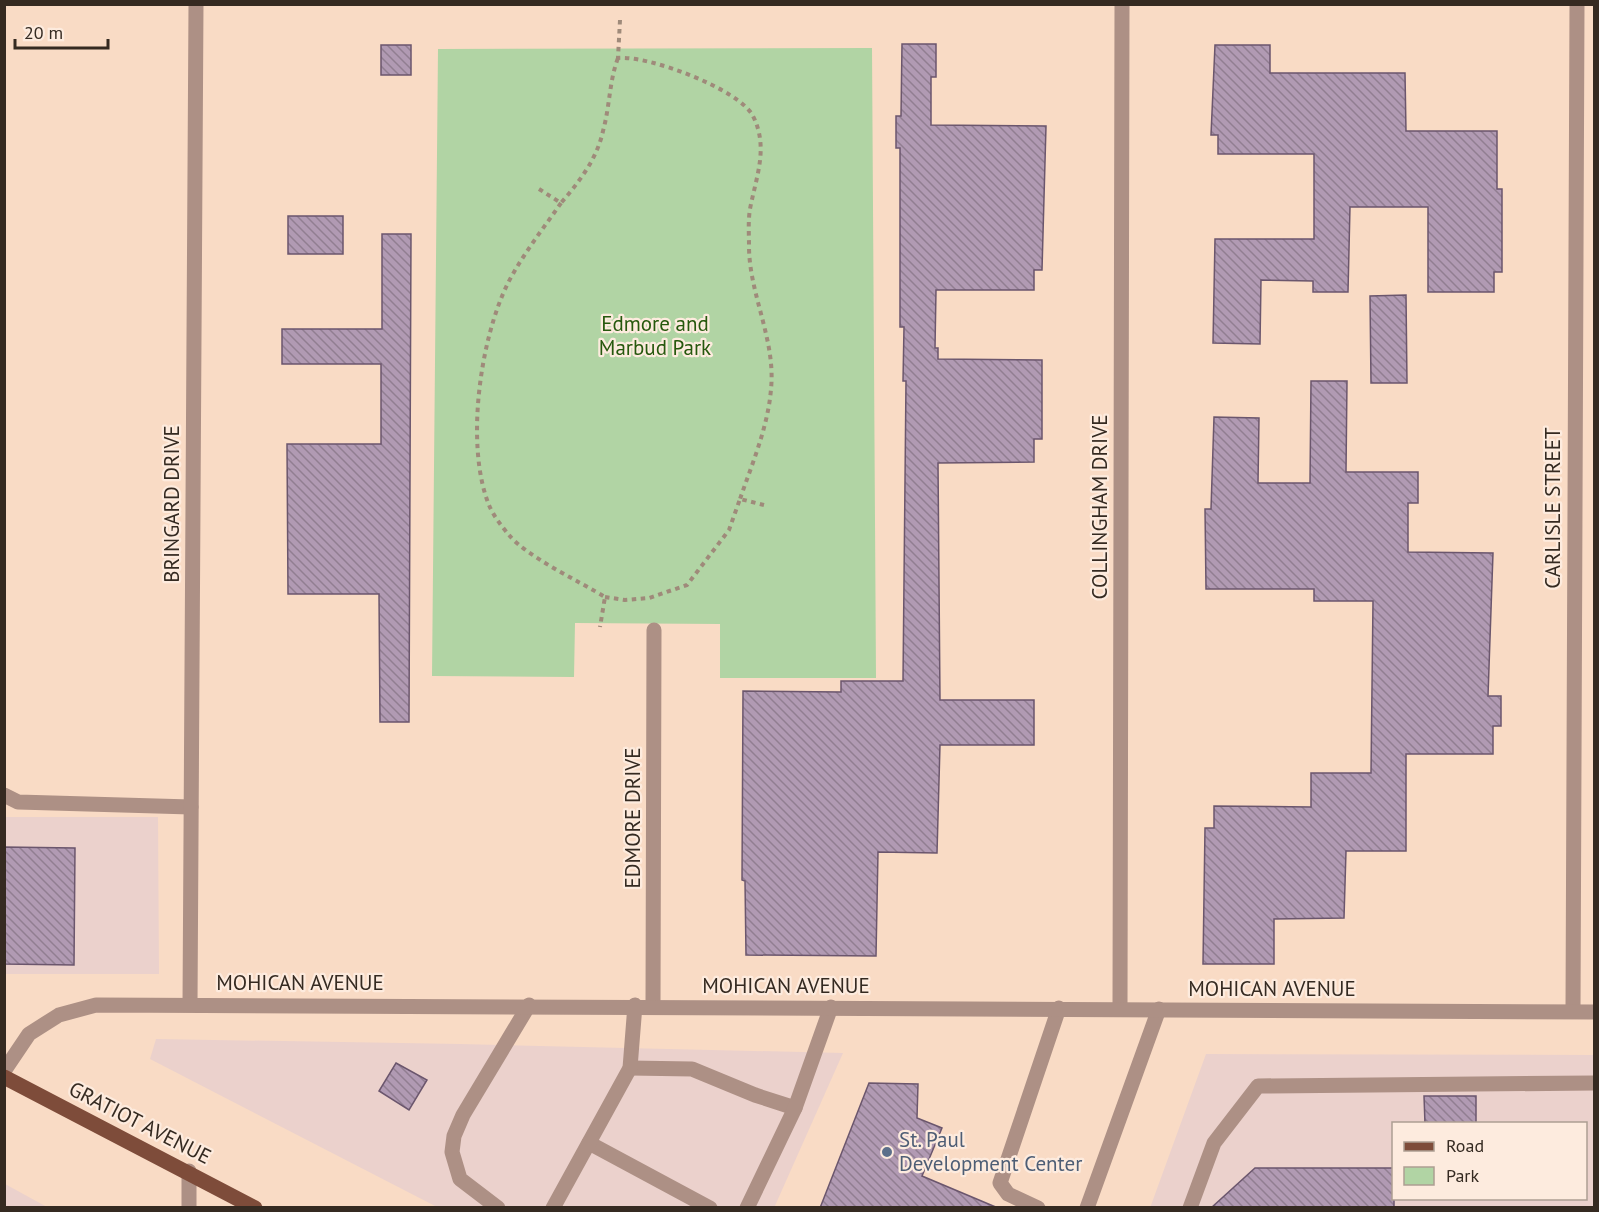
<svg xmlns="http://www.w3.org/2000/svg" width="1599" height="1212" font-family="'PT Sans',sans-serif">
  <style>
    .commercial { fill: #ebd1cc; fill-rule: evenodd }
    .park { fill: #b1d4a4 }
    .building { fill: url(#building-back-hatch); stroke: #6b566d; stroke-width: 1.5 }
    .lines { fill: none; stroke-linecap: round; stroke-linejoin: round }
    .path { stroke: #9f8a7a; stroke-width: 4; stroke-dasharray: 4.5 4.5; stroke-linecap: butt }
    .service { stroke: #ad9085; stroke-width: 15 }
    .minor { stroke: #ad9085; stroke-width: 15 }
    .primary { stroke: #7e4c3a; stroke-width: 15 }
    .service-dot { fill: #5c6f8a; stroke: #fdebde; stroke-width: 2 }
    .labels { text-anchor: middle; stroke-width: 4.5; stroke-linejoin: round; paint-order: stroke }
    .park-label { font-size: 21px; fill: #26580d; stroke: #fdebde }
    .street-label { font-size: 21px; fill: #352a21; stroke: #fdebde }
    .service-label { font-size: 21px; fill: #4e5e75; stroke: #fdebde; text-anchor: start }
  </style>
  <defs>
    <pattern id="building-back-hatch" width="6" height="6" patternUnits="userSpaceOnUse" patternTransform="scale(1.5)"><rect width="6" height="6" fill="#b19ab3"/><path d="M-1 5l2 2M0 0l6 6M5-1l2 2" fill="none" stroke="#917e91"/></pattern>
  </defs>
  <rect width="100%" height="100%" fill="#f9dbc5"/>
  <g class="commercial">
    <path d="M 4,817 L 158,817 L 159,974 L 5,974 Z"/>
    <path d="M 156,1039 L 460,1044 L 843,1053 L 774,1208 L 437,1207 L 150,1059 Z"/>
    <path d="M 1206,1054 L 1594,1055 L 1594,1207 L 1150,1208 ZM 1394,1124 L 1586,1124 L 1586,1198 L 1394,1198 Z"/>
    <path d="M 5,1184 L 47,1207 L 5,1207 Z"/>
  </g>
  <path class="park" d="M 872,48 L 876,678 L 720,678 L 720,624 L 575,623 L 574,677 L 432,676 L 438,49 Z"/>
  <g class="building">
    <path d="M 902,44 L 936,44 L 936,77 L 931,77 L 931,125 L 1046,126 L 1042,270 L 1034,270 L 1034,290 L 936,290 L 935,348 L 938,348 L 938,359 L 1042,360 L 1042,439 L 1034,439 L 1034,462 L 938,463 L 940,700 L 1034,700 L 1034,745 L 940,745 L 937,853 L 878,852 L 876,956 L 746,955 L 745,881 L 742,880 L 743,691 L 841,692 L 841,681 L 903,681 L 906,381 L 903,381 L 904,327 L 900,327 L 900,148 L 896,148 L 896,116 L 901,116 Z"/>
    <rect x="381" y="45" width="30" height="30"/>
    <path d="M 1215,45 L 1270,45 L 1270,73 L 1405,73 L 1406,131 L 1497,131 L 1497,189 L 1502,189 L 1502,272 L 1494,272 L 1494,292 L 1428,292 L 1428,207 L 1350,207 L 1348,292 L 1313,292 L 1313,281 L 1261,280 L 1260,344 L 1213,343 L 1215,239 L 1314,239 L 1314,154 L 1218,154 L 1218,135 L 1211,135 Z"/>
    <rect x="288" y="216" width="55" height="38"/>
    <path d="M 382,234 L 411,234 L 409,722 L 380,722 L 379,594 L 288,594 L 287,444 L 381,444 L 381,364 L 282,364 L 282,329 L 382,329 Z"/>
    <path d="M 1406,295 L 1407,383 L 1371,383 L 1370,296 Z"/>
    <path d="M 1311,381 L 1347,381 L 1346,472 L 1418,472 L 1418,503 L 1408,503 L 1408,552 L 1493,553 L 1488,696 L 1501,696 L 1501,726 L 1493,726 L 1493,754 L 1406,754 L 1406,851 L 1346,851 L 1344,918 L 1274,919 L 1274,964 L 1203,964 L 1205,828 L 1214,828 L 1214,806 L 1311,807 L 1311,773 L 1371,773 L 1373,601 L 1314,601 L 1314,589 L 1206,589 L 1205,509 L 1211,509 L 1214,417 L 1259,418 L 1258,483 L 1310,483 Z"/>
    <path d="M 4,847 L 75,848 L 74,965 L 4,964 Z"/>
    <path d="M 396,1063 L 427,1080 L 409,1110 L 379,1091 Z"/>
    <path d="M 869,1083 L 918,1084 L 917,1118 L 942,1128 L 922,1176 L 998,1208 L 820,1208 Z"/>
    <path d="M 1424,1096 L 1476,1096 L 1476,1124 L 1425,1124 Z"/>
    <path d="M 1255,1168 L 1394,1168 L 1394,1208 L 1211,1208 Z"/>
  </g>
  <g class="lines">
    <g class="path">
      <path d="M 620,20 L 618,58 C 648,55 739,89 753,116 C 769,148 756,177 750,209 C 748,221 749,234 749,246 C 749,294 776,340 771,389 C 768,427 752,464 740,499"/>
      <path d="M 539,189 L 561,203 C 579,182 597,159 603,131 C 610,106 609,82 618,58"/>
      <path d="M 561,203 C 543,229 523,254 508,283 C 480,339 465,446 489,505 C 493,515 502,527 509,535 C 527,557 579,581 605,597 L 600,627"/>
      <path d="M 605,597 L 625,600 L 649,598 L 687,585 L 729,530 L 740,499 L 764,505"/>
    </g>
    <g class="service">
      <path d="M 4,795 L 18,802 L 191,807"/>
      <path d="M 630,1068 L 692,1069 L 755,1095 L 795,1108"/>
      <path d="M 589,1143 L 710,1208"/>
      <path d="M 498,1208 L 460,1179 L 452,1152 L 454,1136 L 463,1115 L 529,1005"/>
      <path d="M 553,1208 L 630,1068 L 635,1005"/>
      <path d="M 747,1208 L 795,1108 L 831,1007"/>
      <path d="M 1038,1208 L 1008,1194 L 1000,1183 L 1059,1008"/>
      <path d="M 1087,1208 L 1159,1009"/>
      <path d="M 1190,1208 L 1214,1143 L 1258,1086 L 1594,1083"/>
    </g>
    <g class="minor">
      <path d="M 190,1004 L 196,4"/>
      <path d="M 653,1006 L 654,630"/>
      <path d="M 1120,1009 L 1122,4"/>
      <path d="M 1573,1011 L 1577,4"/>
      <path d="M 4,1071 L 29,1034 L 59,1015 L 96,1005 L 1594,1012"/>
      <path d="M 189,1208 L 189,1171"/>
    </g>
    <path class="primary" d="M 4,1077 L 255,1208"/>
  </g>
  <circle class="service-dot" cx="887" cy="1152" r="6"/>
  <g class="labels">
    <g class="park-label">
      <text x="655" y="331">Edmore and<tspan x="655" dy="24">Marbud Park</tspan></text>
    </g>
    <g class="street-label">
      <text transform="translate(172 504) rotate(-90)" y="7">BRINGARD DRIVE</text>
      <text transform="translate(1100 507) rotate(-90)" y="7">COLLINGHAM DRIVE</text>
      <text transform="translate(1553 508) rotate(-90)" y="7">CARLISLE STREET</text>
      <text transform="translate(633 818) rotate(-90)" y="7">EDMORE DRIVE</text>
      <text x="300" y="990">MOHICAN AVENUE</text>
      <text x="786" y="993">MOHICAN AVENUE</text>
      <text x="1272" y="996">MOHICAN AVENUE</text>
      <text transform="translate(140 1123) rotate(27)" y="7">GRATIOT AVENUE</text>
    </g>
    <g class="service-label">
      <text x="899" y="1147">St. Paul<tspan x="899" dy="24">Development Center</tspan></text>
    </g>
  </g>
  <rect width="1599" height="1212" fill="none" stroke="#352a21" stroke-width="12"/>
  <rect x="1392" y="1122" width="195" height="78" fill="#fdebde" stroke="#ad9e92" stroke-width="1.5"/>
  <rect x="1404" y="1142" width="30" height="9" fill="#7e4c3a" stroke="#ad9e92" stroke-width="1.5"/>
  <text x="1446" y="1152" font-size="18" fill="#352a21">Road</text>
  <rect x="1404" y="1167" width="30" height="18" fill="#b1d4a4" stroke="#ad9e92" stroke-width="1.5"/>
  <text x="1446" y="1182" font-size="18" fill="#352a21">Park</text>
  <path d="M15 39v9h93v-9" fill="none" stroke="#352a21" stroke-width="3"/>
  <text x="24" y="39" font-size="18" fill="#352a21" stroke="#fdebde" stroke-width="4.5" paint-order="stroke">20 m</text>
</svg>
